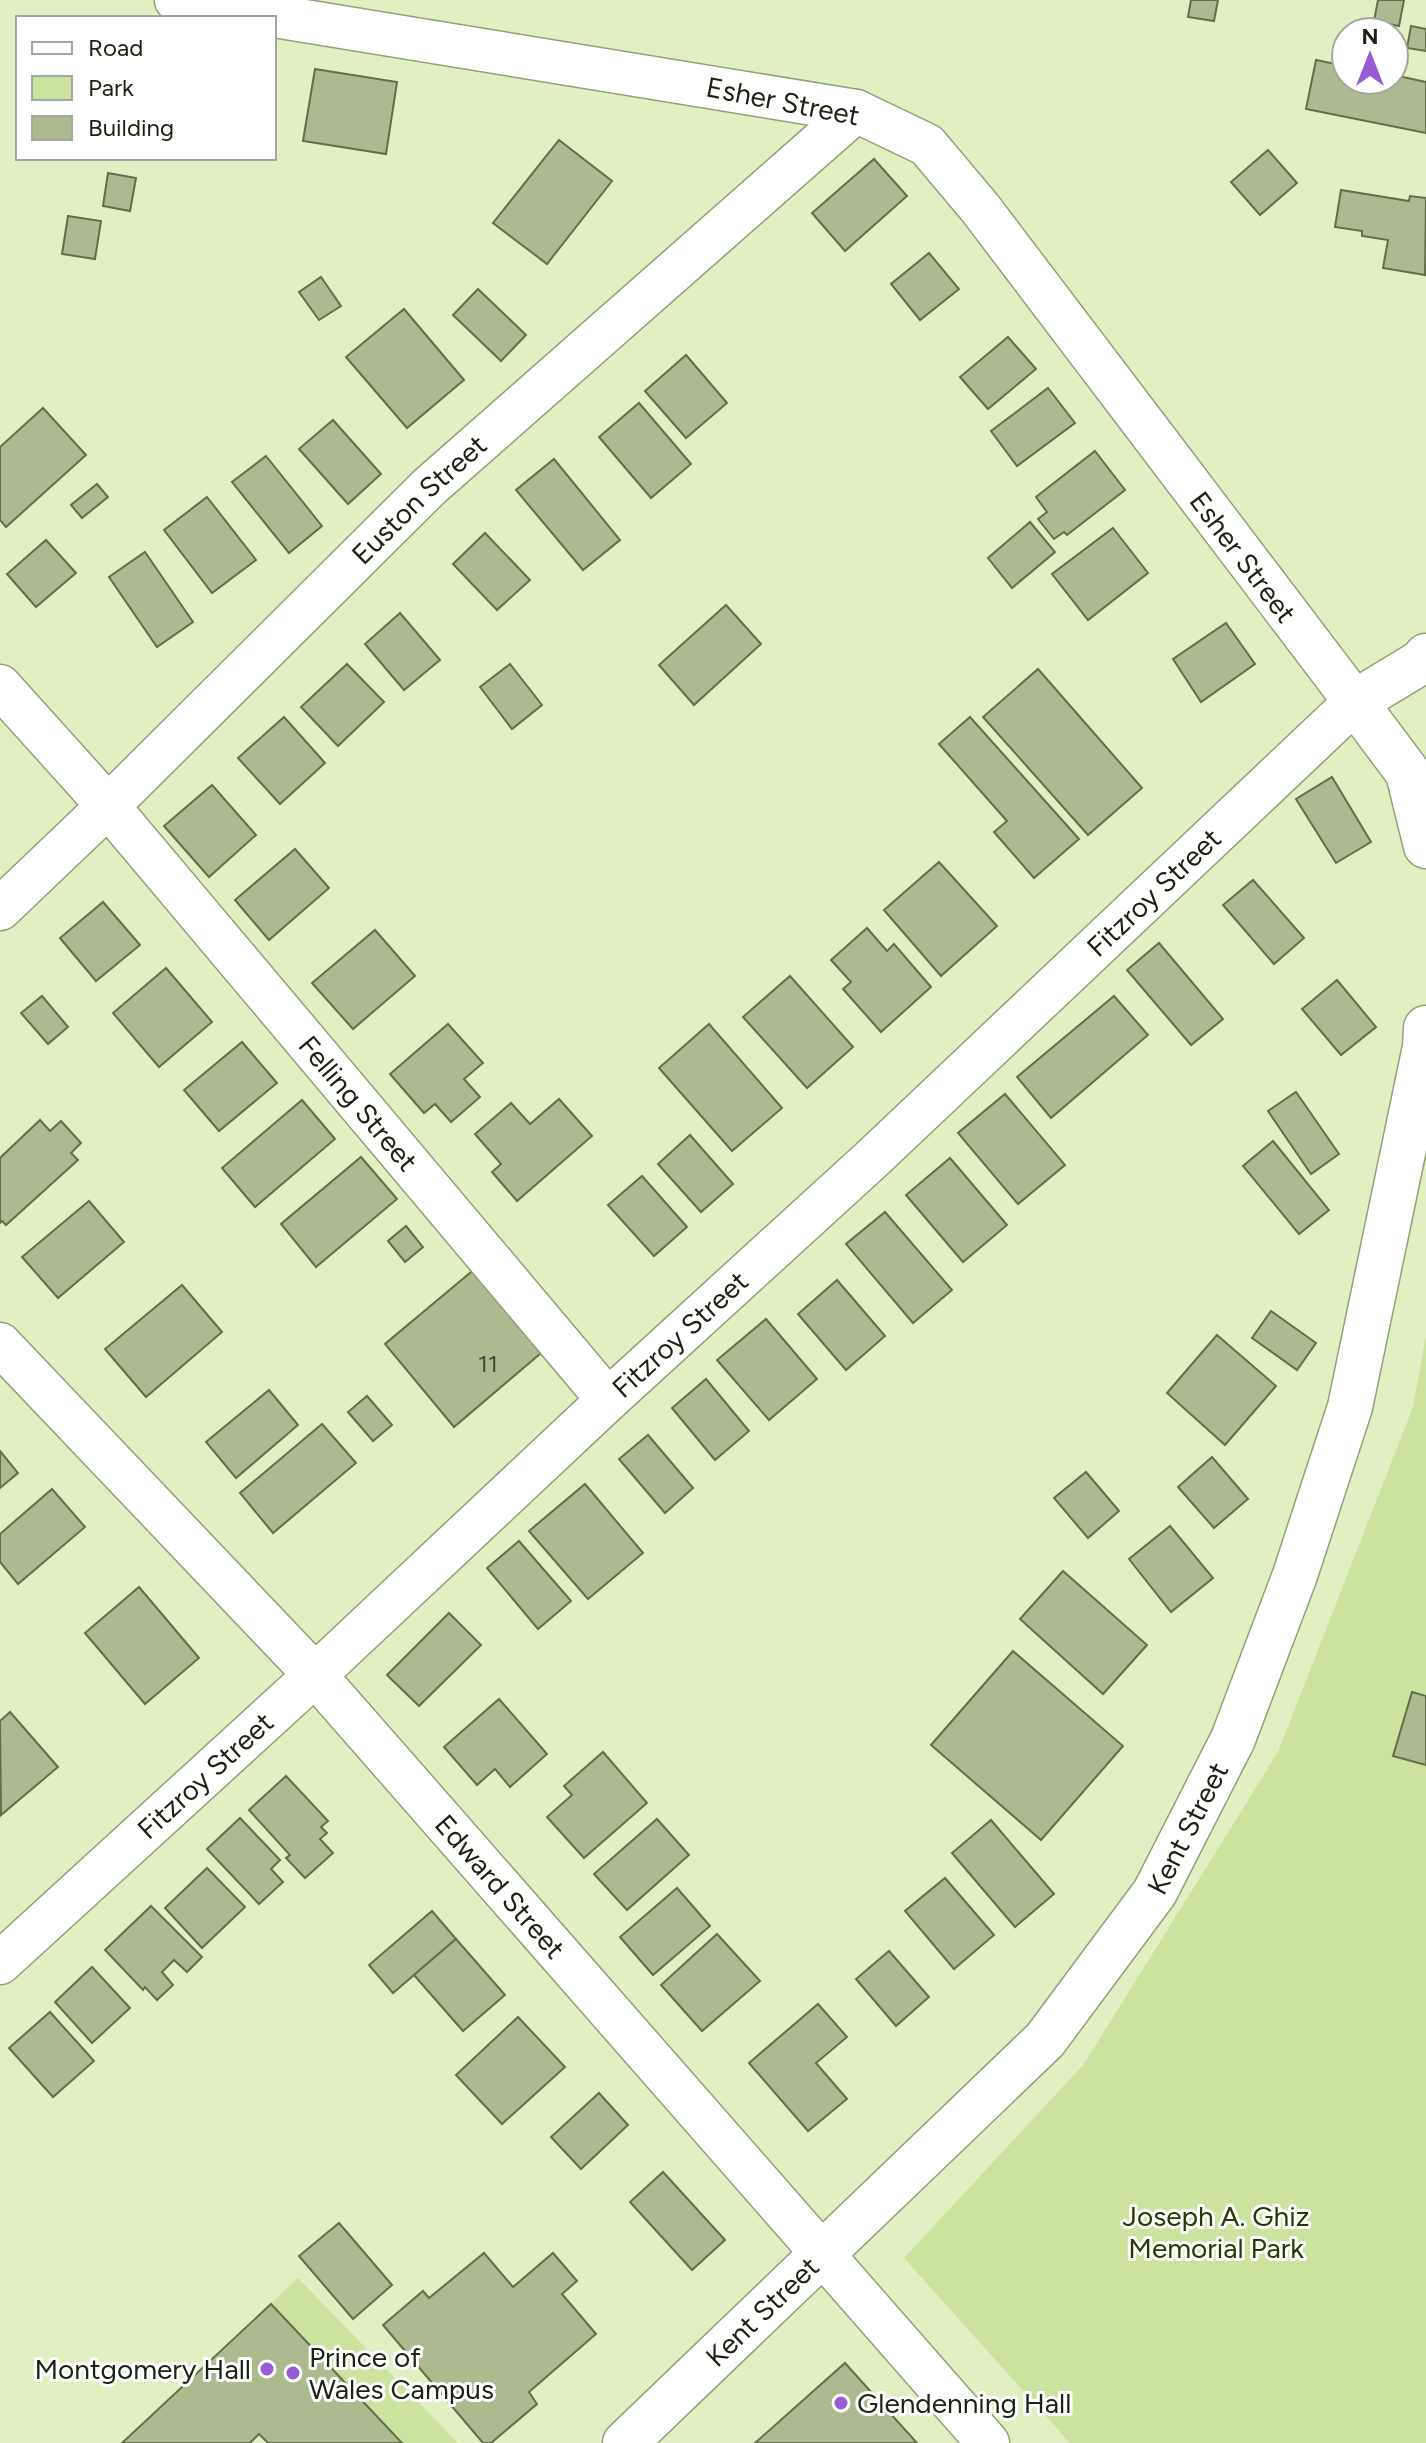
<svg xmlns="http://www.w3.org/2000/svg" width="1426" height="2443" font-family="Figtree,sans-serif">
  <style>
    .green { fill: #cbe39e }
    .building { fill: #abba8f; stroke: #616f47; stroke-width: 2 }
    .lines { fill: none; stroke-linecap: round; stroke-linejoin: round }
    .minor-casing { stroke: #92a177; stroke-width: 45 }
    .tertiary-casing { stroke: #92a177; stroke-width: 47 }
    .minor { stroke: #fff; stroke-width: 42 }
    .tertiary { stroke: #fff; stroke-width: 44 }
    .poi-dot { fill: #975cd4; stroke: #fff; stroke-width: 3 }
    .labels { text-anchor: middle; stroke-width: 6; stroke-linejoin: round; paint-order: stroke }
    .number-label { font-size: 24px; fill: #404830 }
    .street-label { font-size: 28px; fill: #1c2211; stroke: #fff }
    .park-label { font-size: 28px; fill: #293700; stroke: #fff }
    .poi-label { font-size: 28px; fill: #1c2211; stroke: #fff; text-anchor: start }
  </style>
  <rect width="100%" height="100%" fill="#e0f0c3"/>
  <g class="green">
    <path d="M 1426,1335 L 1426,2443 L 1070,2443 L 904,2258 L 1084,2064 L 1278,1752 L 1413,1407 Z"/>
    <path d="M 298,2278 L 458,2443 L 402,2443 L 271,2304 Z"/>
  </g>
  <g class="building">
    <path d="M 1191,0 L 1218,0 L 1214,21 L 1188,17 Z"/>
    <path d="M 1378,0 L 1404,0 L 1399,26 L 1374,21 Z"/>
    <path d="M 1411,26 L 1426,29 L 1426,51 L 1407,48 Z"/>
    <path d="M 1316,60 L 1346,66 L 1346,80 L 1394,80 L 1394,75 L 1426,82 L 1426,133 L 1306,109 Z"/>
    <path d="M 315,69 L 397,82 L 386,154 L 303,141 Z"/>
    <path d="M 559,140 L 612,181 L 547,264 L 493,223 Z"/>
    <path d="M 1268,150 L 1297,183 L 1260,215 L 1231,182 Z"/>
    <path d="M 874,159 L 907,196 L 845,251 L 812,213 Z"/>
    <path d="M 108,173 L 136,178 L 130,211 L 103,206 Z"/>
    <path d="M 1341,190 L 1409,201 L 1410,196 L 1426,198 L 1425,275 L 1383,268 L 1388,240 L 1362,236 L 1362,231 L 1335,227 Z"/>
    <path d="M 68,216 L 101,221 L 95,259 L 62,254 Z"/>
    <path d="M 929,253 L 959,289 L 920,320 L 891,284 Z"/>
    <path d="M 321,277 L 341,306 L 319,320 L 299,292 Z"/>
    <path d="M 478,289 L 526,335 L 501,361 L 453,315 Z"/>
    <path d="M 404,309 L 464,380 L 407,428 L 346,357 Z"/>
    <path d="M 1008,337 L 1036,369 L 988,409 L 960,377 Z"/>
    <path d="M 686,355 L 727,403 L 686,438 L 645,391 Z"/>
    <path d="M 1048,388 L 1075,423 L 1017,466 L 991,431 Z"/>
    <path d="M 639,403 L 691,464 L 651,498 L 599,437 Z"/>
    <path d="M 43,408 L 86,455 L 6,527 L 0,520 L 0,447 Z"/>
    <path d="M 333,420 L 381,474 L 348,504 L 299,449 Z"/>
    <path d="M 1095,451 L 1125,490 L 1067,535 L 1064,532 L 1054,539 L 1038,519 L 1047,512 L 1036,497 Z"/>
    <path d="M 266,456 L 322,526 L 289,553 L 232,482 Z"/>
    <path d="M 554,459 L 620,540 L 583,570 L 516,490 Z"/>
    <path d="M 97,484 L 108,497 L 82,518 L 71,505 Z"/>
    <path d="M 207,497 L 256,560 L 212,593 L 164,530 Z"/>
    <path d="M 1030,522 L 1055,552 L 1012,588 L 988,558 Z"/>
    <path d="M 1113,528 L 1148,573 L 1088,620 L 1052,574 Z"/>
    <path d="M 485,533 L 530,580 L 497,610 L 453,564 Z"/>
    <path d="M 46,540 L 76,573 L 36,607 L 7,574 Z"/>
    <path d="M 145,552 L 193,622 L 157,647 L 109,577 Z"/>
    <path d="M 726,605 L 761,644 L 694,705 L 659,665 Z"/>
    <path d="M 400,613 L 440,660 L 404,690 L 365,644 Z"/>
    <path d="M 1226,623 L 1255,664 L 1201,702 L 1173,659 Z"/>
    <path d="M 347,664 L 384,702 L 338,746 L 301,707 Z"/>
    <path d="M 510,664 L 542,705 L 512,729 L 480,687 Z"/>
    <path d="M 1038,669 L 1142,788 L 1088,835 L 983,717 Z"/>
    <path d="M 284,717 L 325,763 L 280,804 L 238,758 Z"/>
    <path d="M 970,717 L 1079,839 L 1034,878 L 994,832 L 1007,821 L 939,744 Z"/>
    <path d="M 1332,777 L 1371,842 L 1336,863 L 1296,799 Z"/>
    <path d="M 212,785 L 256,835 L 209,877 L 164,826 Z"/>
    <path d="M 295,849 L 329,888 L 269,940 L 235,900 Z"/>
    <path d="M 939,862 L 997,926 L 941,976 L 884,910 Z"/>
    <path d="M 1253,880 L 1304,938 L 1274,964 L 1223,905 Z"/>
    <path d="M 103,902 L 140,945 L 96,981 L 60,938 Z"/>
    <path d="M 867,928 L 887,951 L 894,944 L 931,987 L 881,1032 L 843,989 L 851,982 L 831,960 Z"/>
    <path d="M 375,930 L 415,976 L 353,1029 L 312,983 Z"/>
    <path d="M 1159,943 L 1223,1019 L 1191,1045 L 1127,970 Z"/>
    <path d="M 166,968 L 212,1022 L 159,1067 L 113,1013 Z"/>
    <path d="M 790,976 L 853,1047 L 807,1088 L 743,1017 Z"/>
    <path d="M 1337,980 L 1376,1027 L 1341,1055 L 1302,1009 Z"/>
    <path d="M 42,996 L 68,1027 L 48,1044 L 21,1013 Z"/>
    <path d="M 1114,996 L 1148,1035 L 1051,1118 L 1017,1077 Z"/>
    <path d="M 448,1024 L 483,1063 L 464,1079 L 480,1097 L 451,1122 L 435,1104 L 424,1113 L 390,1074 Z"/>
    <path d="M 709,1024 L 782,1108 L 732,1151 L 659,1068 Z"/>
    <path d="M 242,1042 L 277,1083 L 219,1131 L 184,1090 Z"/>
    <path d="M 1296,1092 L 1339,1154 L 1311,1174 L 1268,1111 Z"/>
    <path d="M 1005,1094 L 1065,1165 L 1018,1204 L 958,1133 Z"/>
    <path d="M 559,1099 L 592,1136 L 517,1201 L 492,1172 L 501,1164 L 475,1134 L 511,1103 L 530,1124 Z"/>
    <path d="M 302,1100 L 335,1139 L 255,1207 L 222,1168 Z"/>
    <path d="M 40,1120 L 50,1131 L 61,1121 L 81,1143 L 71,1153 L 78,1160 L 6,1225 L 2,1221 L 0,1223 L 0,1158 Z"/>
    <path d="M 690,1135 L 733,1184 L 701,1212 L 658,1164 Z"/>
    <path d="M 1273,1141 L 1329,1210 L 1299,1234 L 1243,1166 Z"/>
    <path d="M 361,1157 L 397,1199 L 316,1267 L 281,1224 Z"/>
    <path d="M 950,1158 L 1007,1225 L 963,1262 L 906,1195 Z"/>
    <path d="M 642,1176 L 687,1227 L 654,1256 L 608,1205 Z"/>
    <path d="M 89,1201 L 124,1242 L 58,1298 L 22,1257 Z"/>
    <path d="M 885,1212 L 952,1290 L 913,1323 L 846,1244 Z"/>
    <path d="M 406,1226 L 423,1247 L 405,1262 L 388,1241 Z"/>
    <path d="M 477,1267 L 547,1348 L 454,1427 L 385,1344 Z"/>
    <path d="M 837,1280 L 885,1336 L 846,1370 L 798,1314 Z"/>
    <path d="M 182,1285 L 222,1332 L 146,1397 L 105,1349 Z"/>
    <path d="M 1271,1311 L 1316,1343 L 1297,1370 L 1252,1338 Z"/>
    <path d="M 766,1319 L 817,1379 L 769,1420 L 717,1360 Z"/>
    <path d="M 1217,1335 L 1276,1386 L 1225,1445 L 1167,1393 Z"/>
    <path d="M 706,1379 L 749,1431 L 715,1460 L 672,1408 Z"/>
    <path d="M 269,1390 L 298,1425 L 236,1478 L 206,1442 Z"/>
    <path d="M 367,1396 L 392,1425 L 373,1441 L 348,1412 Z"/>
    <path d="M 322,1424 L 356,1463 L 273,1533 L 240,1493 Z"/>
    <path d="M 648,1435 L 693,1488 L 665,1513 L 619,1459 Z"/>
    <path d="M 0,1451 L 18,1473 L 0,1488 Z"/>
    <path d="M 1212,1457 L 1248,1499 L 1214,1528 L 1178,1487 Z"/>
    <path d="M 1086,1472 L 1119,1511 L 1088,1538 L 1054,1498 Z"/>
    <path d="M 585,1484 L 643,1553 L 588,1599 L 529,1531 Z"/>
    <path d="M 52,1489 L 85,1527 L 18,1584 L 0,1562 L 0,1534 Z"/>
    <path d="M 1170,1526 L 1213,1578 L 1171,1612 L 1129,1559 Z"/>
    <path d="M 519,1541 L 571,1601 L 538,1629 L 487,1568 Z"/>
    <path d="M 1063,1571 L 1147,1645 L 1103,1694 L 1020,1619 Z"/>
    <path d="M 139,1587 L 199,1658 L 145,1704 L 85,1633 Z"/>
    <path d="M 449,1613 L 481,1645 L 419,1706 L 387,1675 Z"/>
    <path d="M 1013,1651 L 1123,1746 L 1041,1840 L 931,1745 Z"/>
    <path d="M 1412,1692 L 1426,1696 L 1426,1765 L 1393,1756 Z"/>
    <path d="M 499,1699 L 547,1754 L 510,1787 L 495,1769 L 477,1785 L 444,1747 Z"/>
    <path d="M 10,1712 L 58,1767 L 1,1815 L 0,1721 Z"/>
    <path d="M 603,1752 L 647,1803 L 584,1858 L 547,1817 L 572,1795 L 564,1786 Z"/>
    <path d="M 286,1776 L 328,1821 L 321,1827 L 327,1833 L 320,1839 L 333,1853 L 305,1878 L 286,1858 L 290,1855 L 249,1810 Z"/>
    <path d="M 240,1818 L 280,1860 L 271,1869 L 283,1882 L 259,1904 L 207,1849 Z"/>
    <path d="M 657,1819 L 689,1855 L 627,1910 L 594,1874 Z"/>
    <path d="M 991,1820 L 1054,1894 L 1015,1927 L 952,1853 Z"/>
    <path d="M 207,1868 L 245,1907 L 202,1948 L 165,1908 Z"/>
    <path d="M 945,1878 L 994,1935 L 954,1969 L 905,1911 Z"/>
    <path d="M 677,1888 L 710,1926 L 653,1975 L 620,1937 Z"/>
    <path d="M 151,1906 L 202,1957 L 187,1972 L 174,1960 L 162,1972 L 173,1985 L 157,2000 L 145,1987 L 143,1990 L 105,1950 Z"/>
    <path d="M 432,1911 L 456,1939 L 393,1993 L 369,1965 Z"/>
    <path d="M 717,1934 L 760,1981 L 702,2031 L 661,1985 Z"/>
    <path d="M 456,1939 L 505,1995 L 463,2031 L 414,1975 Z"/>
    <path d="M 889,1951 L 929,1997 L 896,2026 L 856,1979 Z"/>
    <path d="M 92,1967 L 130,2008 L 92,2043 L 55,2002 Z"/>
    <path d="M 818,2004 L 847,2037 L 816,2063 L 847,2099 L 808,2131 L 749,2063 Z"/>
    <path d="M 50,2012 L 94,2061 L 53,2097 L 9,2048 Z"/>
    <path d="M 518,2017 L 565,2067 L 502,2124 L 456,2075 Z"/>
    <path d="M 599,2093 L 628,2125 L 581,2169 L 551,2137 Z"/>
    <path d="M 663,2172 L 725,2240 L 692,2270 L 630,2202 Z"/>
    <path d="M 339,2223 L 392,2285 L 353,2319 L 299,2256 Z"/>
    <path d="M 484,2253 L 513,2287 L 553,2253 L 577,2281 L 562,2294 L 596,2334 L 529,2392 L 537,2404 L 491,2443 L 483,2443 L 383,2325 L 423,2291 L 429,2298 Z"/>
    <path d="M 271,2304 L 402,2443 L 268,2443 L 259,2434 L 250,2443 L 122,2443 Z"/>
    <path d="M 845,2363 L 917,2443 L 755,2443 Z"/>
  </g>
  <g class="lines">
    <g class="minor-casing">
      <g id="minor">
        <path id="s1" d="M 0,686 L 108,806 L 608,1400"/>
        <path id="s2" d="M 0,909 L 108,806 L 429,487 L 856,111"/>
        <path id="s3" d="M 0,1344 L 315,1675 L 988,2443"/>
        <path id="s4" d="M 0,1963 L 315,1675 L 608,1400 L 873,1158 L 1355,702 L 980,208 L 927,145 L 856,111 L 176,0"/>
      </g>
    </g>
    <g class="tertiary-casing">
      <g id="tertiary">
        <path d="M 1426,656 L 1421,662 L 1355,702 L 1408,773 L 1426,846"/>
        <path id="s5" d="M 625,2443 L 1045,2040 L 1155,1892 L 1233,1739 L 1295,1575 L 1350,1407 L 1425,1047 L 1426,1028"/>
      </g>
    </g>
    <use href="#minor" class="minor"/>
    <use href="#tertiary" class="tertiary"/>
  </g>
  <g class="poi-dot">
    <circle cx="267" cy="2369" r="8"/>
    <circle cx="293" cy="2373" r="8"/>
    <circle cx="841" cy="2403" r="8"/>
  </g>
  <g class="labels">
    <g class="number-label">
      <text x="488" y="1372">11</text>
    </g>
    <g class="street-label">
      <text transform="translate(783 101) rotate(11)" y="10">Esher Street</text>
      <text dy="10" stroke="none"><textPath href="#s2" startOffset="586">Euston Street</textPath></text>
      <text transform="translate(1243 557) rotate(53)" y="10">Esher Street</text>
      <text dy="10" stroke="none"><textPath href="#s4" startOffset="1574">Fitzroy Street</textPath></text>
      <text dy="10" stroke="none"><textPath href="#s1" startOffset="550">Felling Street</textPath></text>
      <text dy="10" stroke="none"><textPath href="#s4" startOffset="926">Fitzroy Street</textPath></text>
      <text dy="10" stroke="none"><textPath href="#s4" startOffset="278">Fitzroy Street</textPath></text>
      <text dy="10" stroke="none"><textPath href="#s5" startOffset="838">Kent Street</textPath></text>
      <text dy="10" stroke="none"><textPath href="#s3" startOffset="738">Edward Street</textPath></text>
      <text dy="10" stroke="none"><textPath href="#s5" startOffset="190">Kent Street</textPath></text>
    </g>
    <g class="park-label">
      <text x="1216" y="2226">Joseph A. Ghiz<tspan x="1216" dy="32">Memorial Park</tspan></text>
    </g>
    <g class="poi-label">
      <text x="309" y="2367">Prince of<tspan x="309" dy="32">Wales Campus</tspan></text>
      <text x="251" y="2379" text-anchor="end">Montgomery Hall</text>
      <text x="857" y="2413">Glendenning Hall</text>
    </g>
  </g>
  <rect x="16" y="16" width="260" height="144" fill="#ffffff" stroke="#a4a7a0" stroke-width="2"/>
  <rect x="32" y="42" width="40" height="12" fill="#ffffff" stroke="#a4a7a0" stroke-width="2"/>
  <text x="88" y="56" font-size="24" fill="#1c2211">Road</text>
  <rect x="32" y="76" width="40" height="24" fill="#cbe39e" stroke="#a4a7a0" stroke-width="2"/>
  <text x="88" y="96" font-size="24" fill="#1c2211">Park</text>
  <rect x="32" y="116" width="40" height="24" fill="#abba8f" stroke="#a4a7a0" stroke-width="2"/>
  <text x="88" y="136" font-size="24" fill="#1c2211">Building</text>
  <g transform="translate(1370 56)"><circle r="38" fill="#ffffff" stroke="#a4a7a0" stroke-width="2"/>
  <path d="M0-6L14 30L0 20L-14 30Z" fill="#975cd4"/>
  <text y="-12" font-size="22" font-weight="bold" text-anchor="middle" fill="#1c2211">N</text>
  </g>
</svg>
